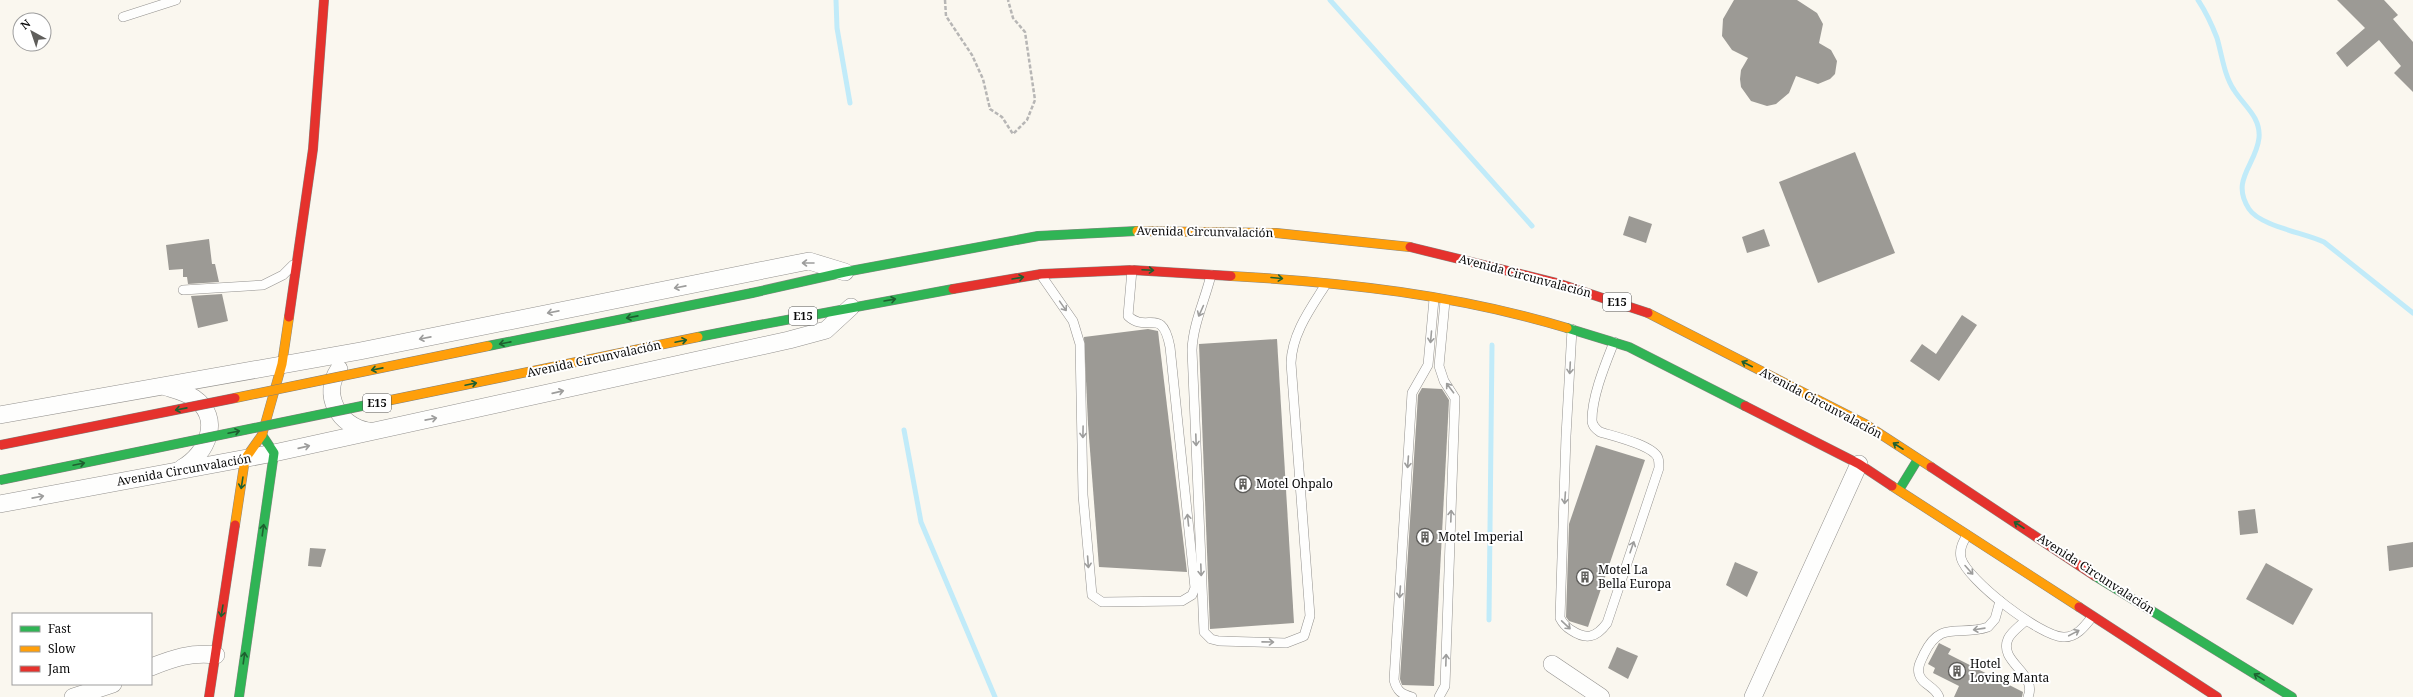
<svg xmlns="http://www.w3.org/2000/svg" width="2413" height="697" font-family="'Noto Serif',serif">
  <style>
    .lines { fill: none; stroke-linecap: round; stroke-linejoin: round }
    .stream { stroke: #c1ebf9; stroke-width: 5 }
    .building { fill: #9c9a95 }
    .lane-casing { stroke: #93918e; stroke-width: 10 }
    .street-casing { stroke: #93918e; stroke-width: 18 }
    .fast-casing { stroke: #898884; stroke-width: 10 }
    .slow-casing { stroke: #898884; stroke-width: 10 }
    .jam-casing { stroke: #898884; stroke-width: 10 }
    .path { stroke: #b7b6b5; stroke-width: 2.5; stroke-dasharray: 4 2; stroke-linecap: butt }
    .lane { stroke: #fefefd; stroke-width: 9 }
    .street { stroke: #fefefd; stroke-width: 17 }
    .fast { stroke: #30b455; stroke-width: 9 }
    .slow { stroke: #ff9f0a; stroke-width: 9 }
    .jam { stroke: #e5322d; stroke-width: 9 }
    .fast-bridge-casing { stroke: #807f7b; stroke-width: 10; stroke-linecap: butt }
    .slow-bridge-casing { stroke: #807f7b; stroke-width: 10; stroke-linecap: butt }
    .jam-bridge-casing { stroke: #807f7b; stroke-width: 10; stroke-linecap: butt }
    .fast-bridge { stroke: #30b455; stroke-width: 9 }
    .slow-bridge { stroke: #ff9f0a; stroke-width: 9 }
    .jam-bridge { stroke: #e5322d; stroke-width: 9 }
    .oneway { stroke: #9d9d9c }
    .oneway2 { stroke: #1e6030 }
    .labels { text-anchor: middle; stroke-width: 4; stroke-linejoin: round; paint-order: stroke }
    .shield { fill: #fff; stroke: #545454; stroke-width: 1 }
    .shield-label { font-size: 11px; font-weight: bold; fill: #0b0b0b }
    .street-label { font-size: 12px; fill: #0b0b0b; stroke: #fff }
    .poi-label { font-size: 12px; fill: #0b0b0b; stroke: #fff; text-anchor: start }
  </style>
  <rect width="100%" height="100%" fill="#faf7ef"/>
  <g class="lines">
    <g class="stream">
      <path d="M 836,0 L 837,28 L 850,103"/>
      <path d="M 1330,0 L 1532,226"/>
      <path d="M 2198,0 C 2206,12 2212,25 2217,38 C 2222,55 2224,75 2234,90 C 2244,106 2261,117 2259,138 C 2256,165 2230,180 2249,209 C 2260,226 2305,233 2324,242 L 2413,313"/>
      <path d="M 904,430 L 921,522 L 995,697"/>
      <path d="M 1489,620 L 1492,345"/>
    </g>
  </g>
  <g class="building">
    <path d="M 1734,0 L 1797,0 L 1817,13 L 1823,24 L 1819,43 L 1831,50 L 1837,61 L 1835,74 L 1830,79 L 1818,84 L 1796,76 L 1789,93 L 1776,104 L 1767,106 L 1751,101 L 1741,87 L 1740,79 L 1741,70 L 1748,58 L 1732,50 L 1722,36 L 1723,19 Z"/>
    <path d="M 2337,0 L 2384,0 L 2398,15 L 2393,19 L 2413,42 L 2413,92 L 2394,73 L 2401,66 L 2379,40 L 2347,67 L 2336,53 L 2365,28 Z"/>
    <path d="M 1855,152 L 1895,253 L 1818,283 L 1779,182 Z"/>
    <path d="M 1629,216 L 1652,224 L 1646,243 L 1623,235 Z"/>
    <path d="M 1764,229 L 1770,246 L 1747,253 L 1742,237 Z"/>
    <path d="M 209,239 L 212,264 L 215,264 L 219,282 L 188,284 L 187,277 L 183,277 L 183,269 L 169,270 L 166,245 Z"/>
    <path d="M 222,294 L 228,321 L 198,328 L 191,296 Z"/>
    <path d="M 1962,315 L 1977,325 L 1939,381 L 1910,361 L 1922,344 L 1936,354 Z"/>
    <path d="M 1148,329 L 1158,331 L 1187,572 L 1099,567 L 1088,424 L 1084,337 Z"/>
    <path d="M 1277,339 L 1294,623 L 1210,629 L 1199,344 Z"/>
    <path d="M 1422,388 L 1442,389 L 1449,400 L 1434,686 L 1402,685 L 1400,679 L 1418,395 Z"/>
    <path d="M 1596,445 L 1645,460 L 1588,627 L 1569,621 L 1566,617 L 1569,524 Z"/>
    <path d="M 2255,509 L 2258,533 L 2240,535 L 2238,511 Z"/>
    <path d="M 2413,542 L 2413,567 L 2389,571 L 2387,546 Z"/>
    <path d="M 310,548 L 326,549 L 321,567 L 308,566 Z"/>
    <path d="M 1735,562 L 1758,572 L 1747,597 L 1726,585 Z"/>
    <path d="M 2266,563 L 2313,589 L 2293,625 L 2246,599 Z"/>
    <path d="M 1939,643 L 1951,649 L 1948,654 L 2023,692 L 2022,697 L 1954,697 L 1959,686 L 1933,673 L 1935,668 L 1928,664 Z"/>
    <path d="M 1617,647 L 1638,656 L 1628,679 L 1608,668 Z"/>
  </g>
  <g class="lines">
    <g class="lane-casing">
      <g id="lane">
        <path d="M 123,17 L 176,0"/>
        <path d="M 1041,275 L 1073,321 L 1080,344 L 1083,495 L 1092,595 L 1102,602 L 1182,601 L 1192,595 L 1195,588 L 1170,347 C 1162,305 1147,334 1128,316 L 1132,270"/>
        <path d="M 1211,275 C 1205,300 1193,324 1192,350 L 1204,632 L 1211,639 L 1219,641 L 1286,643 L 1304,636 L 1310,616 L 1291,363 C 1292,333 1311,308 1326,284"/>
        <path d="M 183,290 L 263,285 L 283,275 L 293,265"/>
        <path d="M 1572,329 L 1566,436 L 1560,618 C 1563,624 1566,627 1571,630 C 1586,640 1596,638 1607,623 L 1659,468 C 1659,465 1659,461 1658,458 C 1653,445 1613,436 1600,432 C 1596,429 1592,426 1592,420 C 1592,396 1605,365 1614,342"/>
        <path d="M 1967,535 C 1963,542 1959,549 1961,558 C 1967,580 2040,636 2063,637 C 2076,638 2085,626 2092,617"/>
        <path d="M 2025,621 C 2020,626 2011,632 2008,639 C 1998,662 2038,673 2028,697"/>
        <path d="M 1412,697 C 1401,694 1397,691 1394,680 L 1412,393 L 1428,365 L 1434,299"/>
        <path d="M 1439,697 L 1445,686 L 1455,398 L 1444,381 L 1439,366 L 1445,301"/>
        <path d="M 1939,697 C 1935,686 1922,685 1919,674 C 1917,666 1921,661 1924,654 C 1941,619 1959,637 1988,627 L 1995,619 L 2000,601"/>
      </g>
    </g>
    <g class="street-casing">
      <g id="street">
        <path d="M 339,369 C 321,395 339,426 368,431"/>
        <path d="M 166,387 C 176,390 185,392 194,398 C 223,418 207,454 182,468"/>
        <path d="M 0,415 L 360,351 L 809,261 L 845,272"/>
        <path d="M 0,504 L 274,453 L 789,340 L 826,330 L 851,307"/>
        <path d="M 1552,664 L 1601,697"/>
        <path d="M 151,667 C 174,658 191,652 216,655"/>
        <path d="M 73,697 L 113,684"/>
        <path d="M 1753,697 L 1859,464"/>
      </g>
    </g>
    <g class="fast-casing">
      <g id="fast">
        <path d="M 752,293 L 845,272 L 1038,236 L 1137,231"/>
        <path d="M 754,326 L 953,289"/>
        <path d="M 1567,328 L 1629,347 L 1745,406"/>
        <path d="M 1899,490 L 1918,459"/>
        <path d="M 2095,576 L 2292,697"/>
        <path d="M 239,697 L 274,453 L 262,435"/>
      </g>
    </g>
    <g class="slow-casing">
      <g id="slow">
        <path d="M 1137,231 L 1276,233 L 1410,247"/>
        <path d="M 1231,276 C 1343,282 1458,295 1567,328"/>
        <path d="M 1648,313 L 1865,424 L 1931,467"/>
        <path d="M 1892,486 L 2079,607"/>
        <path d="M 235,525 L 245,459 L 262,435 L 282,364 L 289,317"/>
      </g>
    </g>
    <g class="jam-casing">
      <g id="jam">
        <path d="M 1410,247 L 1557,283 L 1648,313"/>
        <path d="M 953,289 L 1041,274 L 1132,270 L 1231,276"/>
        <path d="M 289,317 L 313,149 L 324,0"/>
        <path d="M 1745,406 L 1859,464 L 1892,486"/>
        <path d="M 1931,467 L 2095,576"/>
        <path d="M 2079,607 L 2217,697"/>
        <path d="M 209,697 L 235,525"/>
      </g>
    </g>
    <path class="path" d="M 945,0 L 946,16 L 972,55 L 983,79 L 990,109 L 1002,117 L 1013,134 L 1027,120 L 1035,100 L 1025,32 L 1013,18 L 1008,0"/>
    <use href="#lane" class="lane"/>
    <use href="#street" class="street"/>
    <use href="#fast" class="fast"/>
    <use href="#slow" class="slow"/>
    <use href="#jam" class="jam"/>
    <g class="fast-bridge-casing">
      <g id="fast-bridge">
        <path d="M 698,337 L 754,326"/>
        <path d="M 488,346 L 752,293"/>
        <path d="M 0,480 L 391,400"/>
      </g>
    </g>
    <g class="slow-bridge-casing">
      <g id="slow-bridge">
        <path d="M 235,398 L 488,346"/>
        <path d="M 391,400 L 698,337"/>
      </g>
    </g>
    <g class="jam-bridge-casing">
      <path id="jam-bridge" d="M 0,445 L 235,398"/>
    </g>
    <use href="#fast-bridge" class="fast-bridge"/>
    <use href="#slow-bridge" class="slow-bridge"/>
    <use href="#jam-bridge" class="jam-bridge"/>
  </g>
  <defs><path id="oneway-shaft" d="M-6 0H5M1.5-3L5.5 0L1.5 3" fill="none" stroke-width="1.6" stroke-linecap="round" stroke-linejoin="round"/></defs>
  <g class="oneway">
    <use href="#oneway-shaft" transform="translate(808 263) rotate(180)"/>
    <use href="#oneway-shaft" transform="translate(680 287) rotate(169)"/>
    <use href="#oneway-shaft" transform="translate(1063 306) rotate(55)"/>
    <use href="#oneway-shaft" transform="translate(1201 311) rotate(114)"/>
    <use href="#oneway-shaft" transform="translate(553 312) rotate(169)"/>
    <use href="#oneway-shaft" transform="translate(1431 337) rotate(95)"/>
    <use href="#oneway-shaft" transform="translate(425 338) rotate(169)"/>
    <use href="#oneway-shaft" transform="translate(1570 368) rotate(93)"/>
    <use href="#oneway-shaft" transform="translate(1450 388) rotate(-127)"/>
    <use href="#oneway-shaft" transform="translate(558 392) rotate(-13)"/>
    <use href="#oneway-shaft" transform="translate(431 419) rotate(-11)"/>
    <use href="#oneway-shaft" transform="translate(1083 432) rotate(91)"/>
    <use href="#oneway-shaft" transform="translate(1196 440) rotate(88)"/>
    <use href="#oneway-shaft" transform="translate(304 447) rotate(-13)"/>
    <use href="#oneway-shaft" transform="translate(1408 462) rotate(94)"/>
    <use href="#oneway-shaft" transform="translate(38 497) rotate(-11)"/>
    <use href="#oneway-shaft" transform="translate(1565 498) rotate(94)"/>
    <use href="#oneway-shaft" transform="translate(1451 516) rotate(-88)"/>
    <use href="#oneway-shaft" transform="translate(1188 520) rotate(-96)"/>
    <use href="#oneway-shaft" transform="translate(1632 547) rotate(-71)"/>
    <use href="#oneway-shaft" transform="translate(1088 562) rotate(86)"/>
    <use href="#oneway-shaft" transform="translate(1201 570) rotate(88)"/>
    <use href="#oneway-shaft" transform="translate(1969 570) rotate(48)"/>
    <use href="#oneway-shaft" transform="translate(1400 592) rotate(94)"/>
    <use href="#oneway-shaft" transform="translate(1566 625) rotate(43)"/>
    <use href="#oneway-shaft" transform="translate(1979 629) rotate(172)"/>
    <use href="#oneway-shaft" transform="translate(2074 633) rotate(-28)"/>
    <use href="#oneway-shaft" transform="translate(1268 642) rotate(1)"/>
    <use href="#oneway-shaft" transform="translate(1446 660) rotate(-88)"/>
  </g>
  <g class="oneway2">
    <use href="#oneway-shaft" transform="translate(1148 270) rotate(3)"/>
    <use href="#oneway-shaft" transform="translate(1018 278) rotate(-10)"/>
    <use href="#oneway-shaft" transform="translate(1277 278) rotate(5)"/>
    <use href="#oneway-shaft" transform="translate(890 300) rotate(-10)"/>
    <use href="#oneway-shaft" transform="translate(632 317) rotate(169)"/>
    <use href="#oneway-shaft" transform="translate(681 341) rotate(-12)"/>
    <use href="#oneway-shaft" transform="translate(505 343) rotate(169)"/>
    <use href="#oneway-shaft" transform="translate(1747 364) rotate(-153)"/>
    <use href="#oneway-shaft" transform="translate(377 369) rotate(169)"/>
    <use href="#oneway-shaft" transform="translate(471 384) rotate(-12)"/>
    <use href="#oneway-shaft" transform="translate(181 409) rotate(169)"/>
    <use href="#oneway-shaft" transform="translate(234 432) rotate(-12)"/>
    <use href="#oneway-shaft" transform="translate(1898 446) rotate(-147)"/>
    <use href="#oneway-shaft" transform="translate(79 464) rotate(-12)"/>
    <use href="#oneway-shaft" transform="translate(242 483) rotate(99)"/>
    <use href="#oneway-shaft" transform="translate(2019 525) rotate(-147)"/>
    <use href="#oneway-shaft" transform="translate(263 530) rotate(-82)"/>
    <use href="#oneway-shaft" transform="translate(222 611) rotate(99)"/>
    <use href="#oneway-shaft" transform="translate(244 658) rotate(-82)"/>
    <use href="#oneway-shaft" transform="translate(2259 677) rotate(-148)"/>
  </g>
  <defs>
    <g id="building-ring" transform="scale(0.9)"><circle r="9.5" fill="#fff" stroke="#5f5e5b" stroke-width="1.5"/><path d="M-4-6H4V6H1V3H-1V6H-4ZM-2.5-4.3h1.7v1.8h-1.7ZM.8-4.3h1.7v1.8H.8ZM-2.5-1h1.7V.8h-1.7ZM.8-1h1.7V.8H.8Z" fill="#5f5e5b"/></g>
  </defs>
  <g fill-rule="evenodd">
    <use href="#building-ring" x="1243" y="484"/>
    <use href="#building-ring" x="1425" y="537"/>
    <use href="#building-ring" x="1585" y="577"/>
    <use href="#building-ring" x="1957" y="671"/>
  </g>
  <g class="labels">
    <g class="shield">
      <rect x="1603" y="293" width="28" height="18" rx="3"/>
      <rect x="789" y="307" width="28" height="18" rx="3"/>
      <rect x="363" y="394" width="28" height="18" rx="3"/>
    </g>
    <g class="shield-label">
      <text x="1617" y="306">E15</text>
      <text x="803" y="320">E15</text>
      <text x="377" y="407">E15</text>
    </g>
    <g class="street-label">
      <text transform="translate(1205 232) rotate(1)" y="4">Avenida Circunvalación</text>
      <text transform="translate(1525 276) rotate(15)" y="4">Avenida Circunvalación</text>
      <text transform="translate(594 359) rotate(-12)" y="4">Avenida Circunvalación</text>
      <text transform="translate(1821 403) rotate(28)" y="4">Avenida Circunvalación</text>
      <text transform="translate(184 470) rotate(-10)" y="4">Avenida Circunvalación</text>
      <text transform="translate(2096 574) rotate(33)" y="4">Avenida Circunvalación</text>
    </g>
    <g class="poi-label">
      <text x="1256" y="488">Motel Ohpalo</text>
      <text x="1438" y="541">Motel Imperial</text>
      <text x="1598" y="574">Motel La<tspan x="1598" dy="14">Bella Europa</tspan></text>
      <text x="1970" y="668">Hotel<tspan x="1970" dy="14">Loving Manta</tspan></text>
    </g>
  </g>
  <rect x="12" y="613" width="140" height="72" fill="#ffffff" stroke="#9d9d9d"/>
  <rect x="20" y="626" width="20" height="6" fill="#30b455" stroke="#9d9d9d"/>
  <text x="48" y="633" font-size="12" fill="#0b0b0b">Fast</text>
  <rect x="20" y="646" width="20" height="6" fill="#ff9f0a" stroke="#9d9d9d"/>
  <text x="48" y="653" font-size="12" fill="#0b0b0b">Slow</text>
  <rect x="20" y="666" width="20" height="6" fill="#e5322d" stroke="#9d9d9d"/>
  <text x="48" y="673" font-size="12" fill="#0b0b0b">Jam</text>
  <g transform="translate(32 32) rotate(320)"><circle r="19" fill="#ffffff" stroke="#9d9d9d"/>
  <path d="M0-3L7 15L0 10L-7 15Z" fill="#5f5e5b"/>
  <text y="-6" font-size="11" font-weight="bold" text-anchor="middle" fill="#0b0b0b">N</text>
  </g>
</svg>
